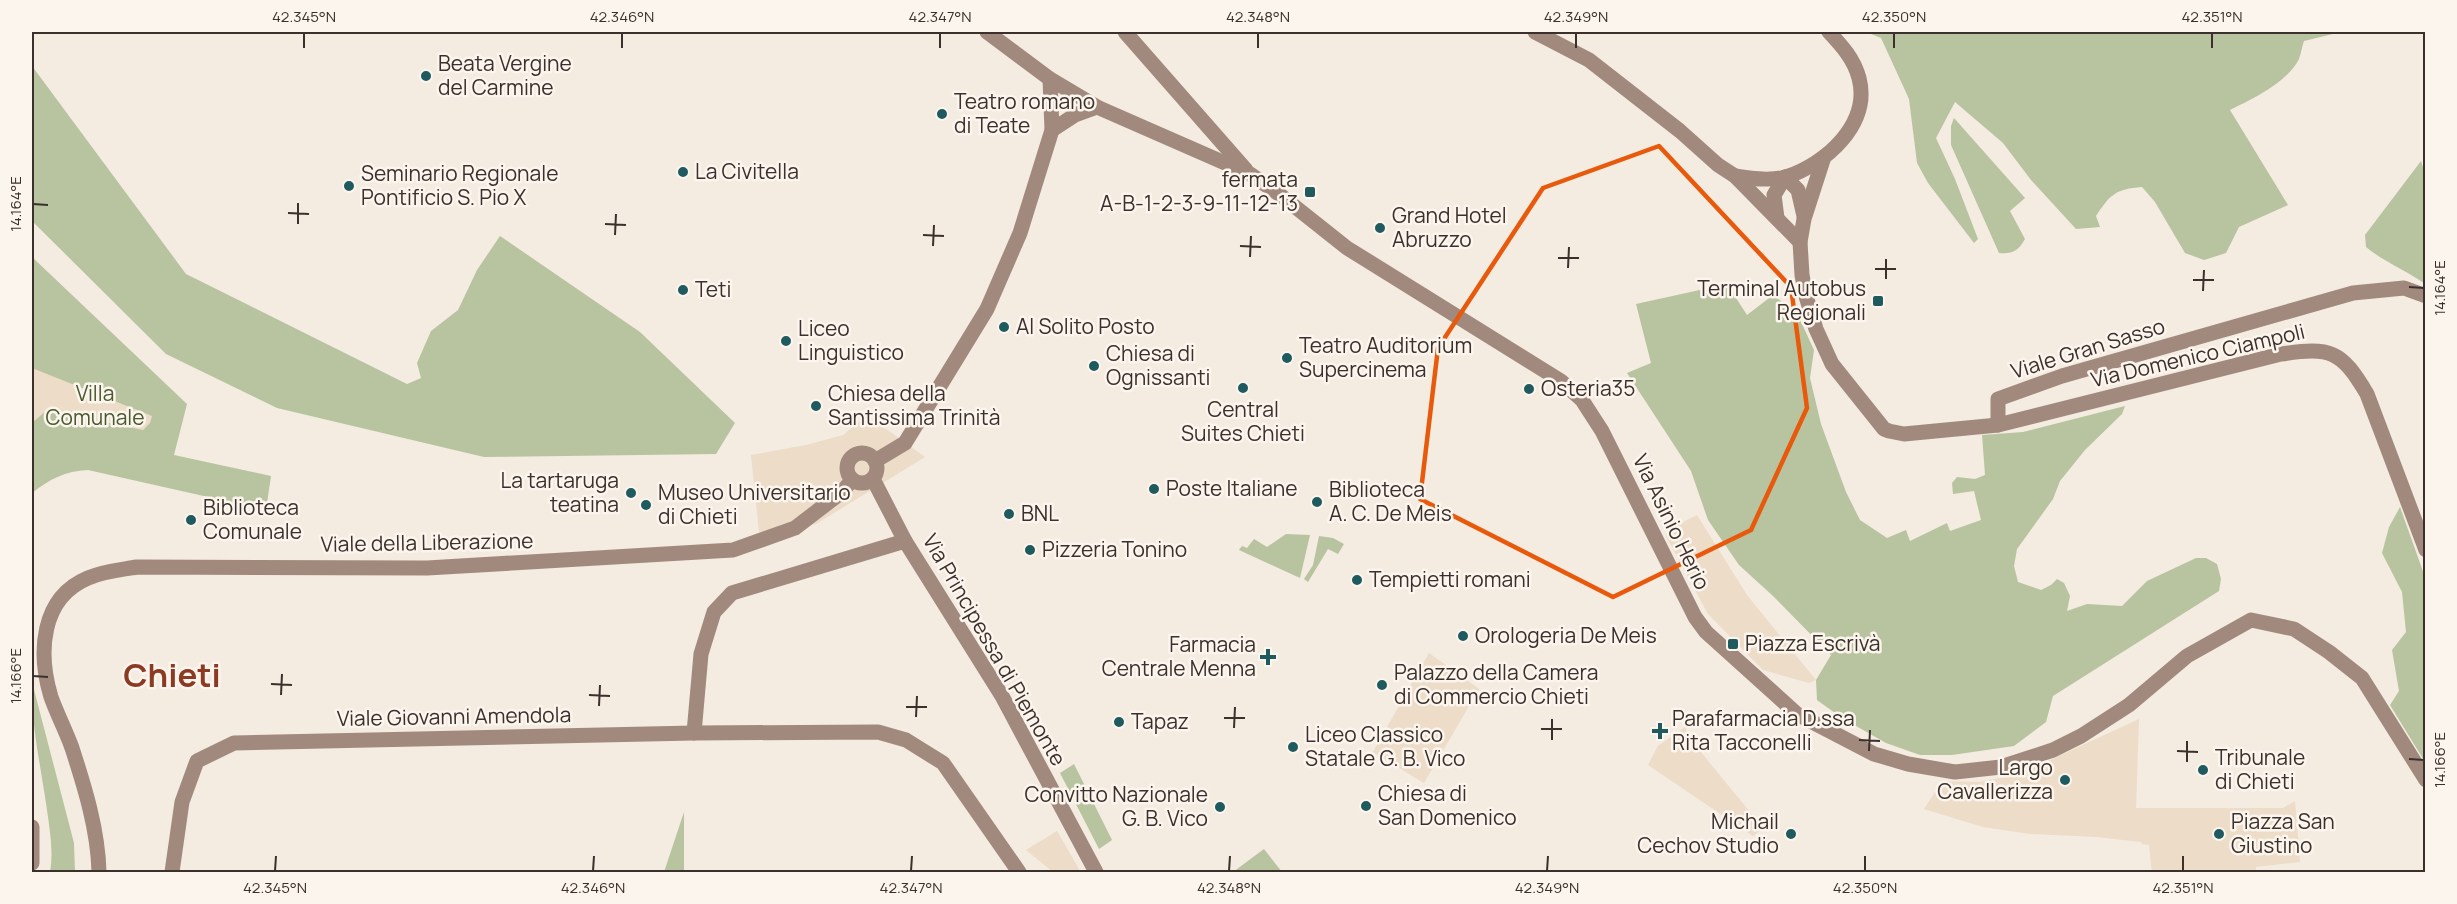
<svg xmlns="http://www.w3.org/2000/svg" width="2457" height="904" font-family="Manrope,sans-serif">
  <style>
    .green { fill: #b8c4a0 }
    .plaza { fill: #ecdcc8 }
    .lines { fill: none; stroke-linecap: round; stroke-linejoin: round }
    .secondary { stroke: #a18a7d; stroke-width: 15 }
    .marked { fill: none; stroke: #e8590c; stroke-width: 4.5; stroke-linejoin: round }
    .ticks { fill: none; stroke: #3b302b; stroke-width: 2 }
    .poi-dot { fill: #1f5a5e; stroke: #fbf5ee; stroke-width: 2 }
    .labels { text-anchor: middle; stroke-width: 5; stroke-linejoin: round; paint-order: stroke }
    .poi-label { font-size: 21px; fill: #3b302b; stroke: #fbf5ee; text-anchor: start }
    .street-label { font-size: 21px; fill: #3b302b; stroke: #fbf5ee }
    .park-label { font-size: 21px; fill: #4a5a2e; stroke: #fbf5ee }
    .town-label { font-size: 33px; font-weight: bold; fill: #8c3b22; stroke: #fbf5ee }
    .neatline { fill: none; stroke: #3b302b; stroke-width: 2 }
    .ticks-label { font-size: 15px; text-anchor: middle; fill: #3b302b }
  </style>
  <rect width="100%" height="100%" fill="#f4ebe1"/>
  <g class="green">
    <path d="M 1866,32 L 2341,32 L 2304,41 C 2302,46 2301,54 2299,59 C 2287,83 2252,99 2230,110 L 2288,205 L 2239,227 L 2226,253 L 2204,260 L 2185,253 L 2155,202 L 2142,187 C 2115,189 2110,195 2096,216 L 2100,227 L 2076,229 L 2031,180 L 2003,143 L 1955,102 L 1936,138 L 1955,179 L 1978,239 L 1974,243 L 1928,183 L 1917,163 L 1909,99 L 1881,38 Z"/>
    <path d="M 32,66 L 186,274 L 407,384 L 421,378 L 417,363 L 431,331 L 458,310 L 477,270 L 500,236 L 640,332 L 735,423 L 716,454 L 484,457 L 277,408 L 166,354 L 32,221 Z"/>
    <path d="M 1954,118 L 2025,198 L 2010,211 L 2025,239 C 2018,251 2013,254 1999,253 L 1951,145 L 1951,126 Z"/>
    <path d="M 2421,161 L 2426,176 L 2425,284 C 2406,270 2384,262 2366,247 L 2365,235 Z"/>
    <path d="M 32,257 L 187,404 L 174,455 L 271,476 L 266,510 L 88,470 C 65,471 50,479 32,493 Z"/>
    <path d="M 1727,284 L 1747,315 L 1773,295 L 1797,313 L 1814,350 L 1810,378 L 1821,424 L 1846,492 L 1860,520 L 1887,538 L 1906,530 L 1910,541 L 1947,523 L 1950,531 L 1981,520 L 1974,491 L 1953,494 L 1952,483 L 1957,477 L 1975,479 L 1985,475 L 1982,435 L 2023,432 L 2125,406 L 2122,414 L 2085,450 L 2060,481 L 2053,499 L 2017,549 L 2014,566 L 2018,582 L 2041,590 L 2051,585 L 2057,579 L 2064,583 L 2070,596 L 2067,611 L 2087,604 L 2122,606 L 2147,581 L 2196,558 L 2206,558 L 2217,564 L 2221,579 L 2219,591 L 2053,696 L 2046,722 L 2014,746 L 1952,755 L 1920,755 L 1886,743 L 1842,718 L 1817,700 L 1816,680 L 1831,655 L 1773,596 L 1739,565 L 1708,520 L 1691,471 L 1627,373 L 1651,363 L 1636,304 Z"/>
    <path d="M 2400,507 L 2425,577 L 2425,762 L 2390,705 L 2399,691 L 2392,650 L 2406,632 L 2402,592 L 2382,553 L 2389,527 Z"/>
    <path d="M 1286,534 L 1310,535 L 1300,578 L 1239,550 L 1242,546 L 1247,548 L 1254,539 L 1267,547 Z"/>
    <path d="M 1319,536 L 1333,538 L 1344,544 L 1338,554 L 1328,549 L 1308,582 L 1304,579 L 1313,565 Z"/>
    <path d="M 32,682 L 74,843 L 75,872 L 50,872 C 54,850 49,825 46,803 C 40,763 31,723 32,682 Z"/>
    <path d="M 1074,764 L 1112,840 L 1099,849 L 1060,773 Z"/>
    <path d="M 684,812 L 684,872 L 664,872 Z"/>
    <path d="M 1264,849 L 1282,872 L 1233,872 Z"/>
  </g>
  <g class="plaza">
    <path d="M 32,368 L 152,416 L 150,423 L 143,430 L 47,410 L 32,423 Z"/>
    <path d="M 867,415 L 925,457 L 816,524 L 759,532 L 751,455 L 806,445 L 843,435 Z"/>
    <path d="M 1697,515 L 1747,595 L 1816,680 L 1809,683 L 1763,670 L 1708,614 L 1666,536 L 1667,530 Z"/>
    <path d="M 1429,653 L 1479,689 L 1424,783 L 1373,752 Z"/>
    <path d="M 2139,719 L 2136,808 L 2283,808 L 2295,801 L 2300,862 L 2256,867 L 2256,872 L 2152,872 L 2149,845 L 2142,844 L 2141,842 L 2097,837 L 2030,834 L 1983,827 L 1924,809 L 1942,781 L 1979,782 L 2020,774 Z"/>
    <path d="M 1685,727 L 1691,740 L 1763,828 L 1753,836 L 1648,765 L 1658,746 Z"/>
    <path d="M 1057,831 L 1079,869 L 1081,872 L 1053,872 L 1026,850 Z"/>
  </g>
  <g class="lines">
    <g class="secondary">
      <path d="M 987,32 L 1050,79 L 1097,107 L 1250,174 L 1279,194 L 1347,248 L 1561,381 L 1582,400 L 1602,431 L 1695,617 L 1706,632 L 1797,714 L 1874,754 L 1908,764 L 1955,772 L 2001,767 L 2053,750 L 2081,736 L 2129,705 L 2187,656 L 2251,620 L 2294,629 L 2329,652 L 2362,678 L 2426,780"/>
      <path d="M 1125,32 L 1246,170"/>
      <path d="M 1535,32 L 1589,60 L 1680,131 L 1718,165 L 1735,176 L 1800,242"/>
      <path d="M 1052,130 L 1075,115 L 1097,107"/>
      <path d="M 1824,157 L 1804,219 L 1800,242 L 1802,275 L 1806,296 L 1816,329 L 1832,364 L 1884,429 L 1889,431 L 1904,434 L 1998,425 L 2281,354 C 2331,347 2341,350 2367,394 L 2426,550"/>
      <path d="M 1735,176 C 1752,179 1770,181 1786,177 C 1826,164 1871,124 1859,78 C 1854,59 1842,46 1829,32"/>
      <path d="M 1785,177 L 1798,190 L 1804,216"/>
      <path d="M 1777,218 L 1774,195 L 1785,177"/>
      <path d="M 1998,425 L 1998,399 L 2062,376 L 2353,293 L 2404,288 L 2426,296"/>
      <circle cx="862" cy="468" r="15"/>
      <path d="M 875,461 L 905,443 L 987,309 L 1020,233 L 1052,130 L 1050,79"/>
      <path d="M 873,479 L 905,541 L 1002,696 L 1096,872"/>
      <path d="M 694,733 L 701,654 L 714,612 L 732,593 L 905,541"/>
      <path d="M 32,827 L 32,863"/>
      <path d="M 99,872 C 98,830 85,788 72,748 C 66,731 57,714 51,697 C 38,654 40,598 88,578 C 104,571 120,570 137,567 L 427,568 L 733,550 L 795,528 L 842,492 L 852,480"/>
      <path d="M 172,872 L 182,802 L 197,761 L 234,743 L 694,733 L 878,732 L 906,740 L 943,763 L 1019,872"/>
    </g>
  </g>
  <path class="marked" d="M 1659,146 L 1791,287 L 1807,408 L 1751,530 L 1613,597 L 1420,499 L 1438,348 L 1543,188 Z"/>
  <path class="ticks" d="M 304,48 L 304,33M 622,48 L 622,33M 940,48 L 940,33M 1258,48 L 1258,33M 1576,48 L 1576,33M 1894,48 L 1894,33M 2212,48 L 2212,33M 33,204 L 48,205M 288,213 L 309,214M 298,224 L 298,203M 605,224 L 626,225M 615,235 L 616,214M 923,235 L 944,236M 933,246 L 934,225M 1240,246 L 1261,247M 1250,257 L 1251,236M 1558,258 L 1579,258M 1568,268 L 1569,247M 1875,269 L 1896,269M 1886,279 L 1886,259M 2193,280 L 2214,280M 2409,287 L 2424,288M 2203,291 L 2204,270M 33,676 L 48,677M 271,684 L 292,685M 281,695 L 282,674M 589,695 L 610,696M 599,706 L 600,685M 906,707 L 927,707M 916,717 L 917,696M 1224,718 L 1245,718M 1234,728 L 1235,707M 1541,729 L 1562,729M 1552,740 L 1552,719M 1859,740 L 1880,741M 1869,751 L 1870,730M 2177,751 L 2198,752M 2409,759 L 2424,760M 2187,762 L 2187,741M 275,871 L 276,856M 593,871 L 594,856M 911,871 L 912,856M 1229,871 L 1230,856M 1547,871 L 1548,856M 1865,871 L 1865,856M 2183,871 L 2183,856"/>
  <g class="poi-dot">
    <circle cx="426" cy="76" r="6"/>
    <circle cx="942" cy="114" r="6"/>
    <circle cx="683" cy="172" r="6"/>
    <circle cx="349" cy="186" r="6"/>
    <rect x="1304" y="186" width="12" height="12" rx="3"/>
    <circle cx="1380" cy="228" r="6"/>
    <circle cx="683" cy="290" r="6"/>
    <rect x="1872" y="295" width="12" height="12" rx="3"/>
    <circle cx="1004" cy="327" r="6"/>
    <circle cx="786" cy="341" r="6"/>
    <circle cx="1287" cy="358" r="6"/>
    <circle cx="1094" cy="366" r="6"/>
    <circle cx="1243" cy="388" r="6"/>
    <circle cx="1529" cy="389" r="6"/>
    <circle cx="816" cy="406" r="6"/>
    <circle cx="1154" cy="489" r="6"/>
    <circle cx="631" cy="493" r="6"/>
    <circle cx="1317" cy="502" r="6"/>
    <circle cx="646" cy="505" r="6"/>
    <circle cx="1009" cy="514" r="6"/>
    <circle cx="191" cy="520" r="6"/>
    <circle cx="1030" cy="550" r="6"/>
    <circle cx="1357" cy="580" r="6"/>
    <circle cx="1463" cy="636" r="6"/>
    <rect x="1727" y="638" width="12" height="12" rx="3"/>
    <path d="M1265 648h6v6h6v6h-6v6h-6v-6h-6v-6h6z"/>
    <circle cx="1382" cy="685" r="6"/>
    <circle cx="1119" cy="722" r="6"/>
    <path d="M1657 722h6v6h6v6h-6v6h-6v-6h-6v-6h6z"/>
    <circle cx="1293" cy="747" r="6"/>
    <circle cx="2203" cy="770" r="6"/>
    <circle cx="2065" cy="780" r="6"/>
    <circle cx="1366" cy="806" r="6"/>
    <circle cx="1220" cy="807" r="6"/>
    <circle cx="1791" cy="834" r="6"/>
    <circle cx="2219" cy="834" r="6"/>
  </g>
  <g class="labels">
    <g class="poi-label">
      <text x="438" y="71">Beata Vergine<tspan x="438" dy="24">del Carmine</tspan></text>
      <text x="954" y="109">Teatro romano<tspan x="954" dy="24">di Teate</tspan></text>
      <text x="695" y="179">La Civitella</text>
      <text x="361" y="181">Seminario Regionale<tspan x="361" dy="24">Pontificio S. Pio X</tspan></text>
      <text x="1298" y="187" text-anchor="end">fermata<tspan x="1298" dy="24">A-B-1-2-3-9-11-12-13</tspan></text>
      <text x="1392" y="223">Grand Hotel<tspan x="1392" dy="24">Abruzzo</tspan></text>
      <text x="1866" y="296" text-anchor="end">Terminal Autobus<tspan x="1866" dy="24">Regionali</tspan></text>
      <text x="695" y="297">Teti</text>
      <text x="1016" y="334">Al Solito Posto</text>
      <text x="798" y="336">Liceo<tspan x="798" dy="24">Linguistico</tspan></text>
      <text x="1299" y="353">Teatro Auditorium<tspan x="1299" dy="24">Supercinema</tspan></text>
      <text x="1106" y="361">Chiesa di<tspan x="1106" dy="24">Ognissanti</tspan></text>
      <text x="1541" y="396">Osteria35</text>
      <text x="828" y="401">Chiesa della<tspan x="828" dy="24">Santissima Trinità</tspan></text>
      <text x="1243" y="417" text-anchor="middle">Central<tspan x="1243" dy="24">Suites Chieti</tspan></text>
      <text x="619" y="488" text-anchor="end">La tartaruga<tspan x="619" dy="24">teatina</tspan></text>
      <text x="1166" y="496">Poste Italiane</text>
      <text x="1329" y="497">Biblioteca<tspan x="1329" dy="24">A. C. De Meis</tspan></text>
      <text x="658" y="500">Museo Universitario<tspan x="658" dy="24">di Chieti</tspan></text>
      <text x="203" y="515">Biblioteca<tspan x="203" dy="24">Comunale</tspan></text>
      <text x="1021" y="521">BNL</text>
      <text x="1042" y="557">Pizzeria Tonino</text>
      <text x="1369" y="587">Tempietti romani</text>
      <text x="1475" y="643">Orologeria De Meis</text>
      <text x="1745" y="651">Piazza Escrivà</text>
      <text x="1256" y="652" text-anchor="end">Farmacia<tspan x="1256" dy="24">Centrale Menna</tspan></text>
      <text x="1394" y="680">Palazzo della Camera<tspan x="1394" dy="24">di Commercio Chieti</tspan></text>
      <text x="1672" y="726">Parafarmacia D.ssa<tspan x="1672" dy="24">Rita Tacconelli</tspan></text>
      <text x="1131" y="729">Tapaz</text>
      <text x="1305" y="742">Liceo Classico<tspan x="1305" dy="24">Statale G. B. Vico</tspan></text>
      <text x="2215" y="765">Tribunale<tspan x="2215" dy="24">di Chieti</tspan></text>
      <text x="2053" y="775" text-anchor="end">Largo<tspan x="2053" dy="24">Cavallerizza</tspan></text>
      <text x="1378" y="801">Chiesa di<tspan x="1378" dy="24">San Domenico</tspan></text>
      <text x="1208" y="802" text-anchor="end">Convitto Nazionale<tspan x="1208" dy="24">G. B. Vico</tspan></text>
      <text x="1779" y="829" text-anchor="end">Michail<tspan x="1779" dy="24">Cechov Studio</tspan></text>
      <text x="2231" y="829">Piazza San<tspan x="2231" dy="24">Giustino</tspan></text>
    </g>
    <g class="street-label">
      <text transform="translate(2088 349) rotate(-17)" y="7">Viale Gran Sasso</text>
      <text transform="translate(2198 356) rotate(-13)" y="7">Via Domenico Ciampoli</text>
      <text transform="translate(1671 522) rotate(64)" y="7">Via Asinio Herio</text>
      <text transform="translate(427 543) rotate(-1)" y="7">Viale della Liberazione</text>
      <text transform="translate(994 650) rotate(60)" y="7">Via Principessa di Piemonte</text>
      <text transform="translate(454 717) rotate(-1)" y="7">Viale Giovanni Amendola</text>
    </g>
    <g class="park-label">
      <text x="95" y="401">Villa<tspan x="95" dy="24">Comunale</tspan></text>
    </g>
    <g class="town-label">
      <text x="172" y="687">Chieti</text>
    </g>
  </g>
  <rect width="2457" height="904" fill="none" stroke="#fbf5ee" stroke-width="66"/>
  <rect x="33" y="33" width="2391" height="838" class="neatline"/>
  <g class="ticks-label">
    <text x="304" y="22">42.345°N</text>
    <text x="622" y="22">42.346°N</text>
    <text x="940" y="22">42.347°N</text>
    <text x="1258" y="22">42.348°N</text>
    <text x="1576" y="22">42.349°N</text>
    <text x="1894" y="22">42.350°N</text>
    <text x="2212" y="22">42.351°N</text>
    <text transform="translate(16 204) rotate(-90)" y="5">14.164°E</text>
    <text transform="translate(2440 288) rotate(-90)" y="5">14.164°E</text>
    <text transform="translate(16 676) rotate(-90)" y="5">14.166°E</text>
    <text transform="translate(2440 760) rotate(-90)" y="5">14.166°E</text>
    <text x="275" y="893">42.345°N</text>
    <text x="593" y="893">42.346°N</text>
    <text x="911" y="893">42.347°N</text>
    <text x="1229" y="893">42.348°N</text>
    <text x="1547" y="893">42.349°N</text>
    <text x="1865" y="893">42.350°N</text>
    <text x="2183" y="893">42.351°N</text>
  </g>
</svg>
